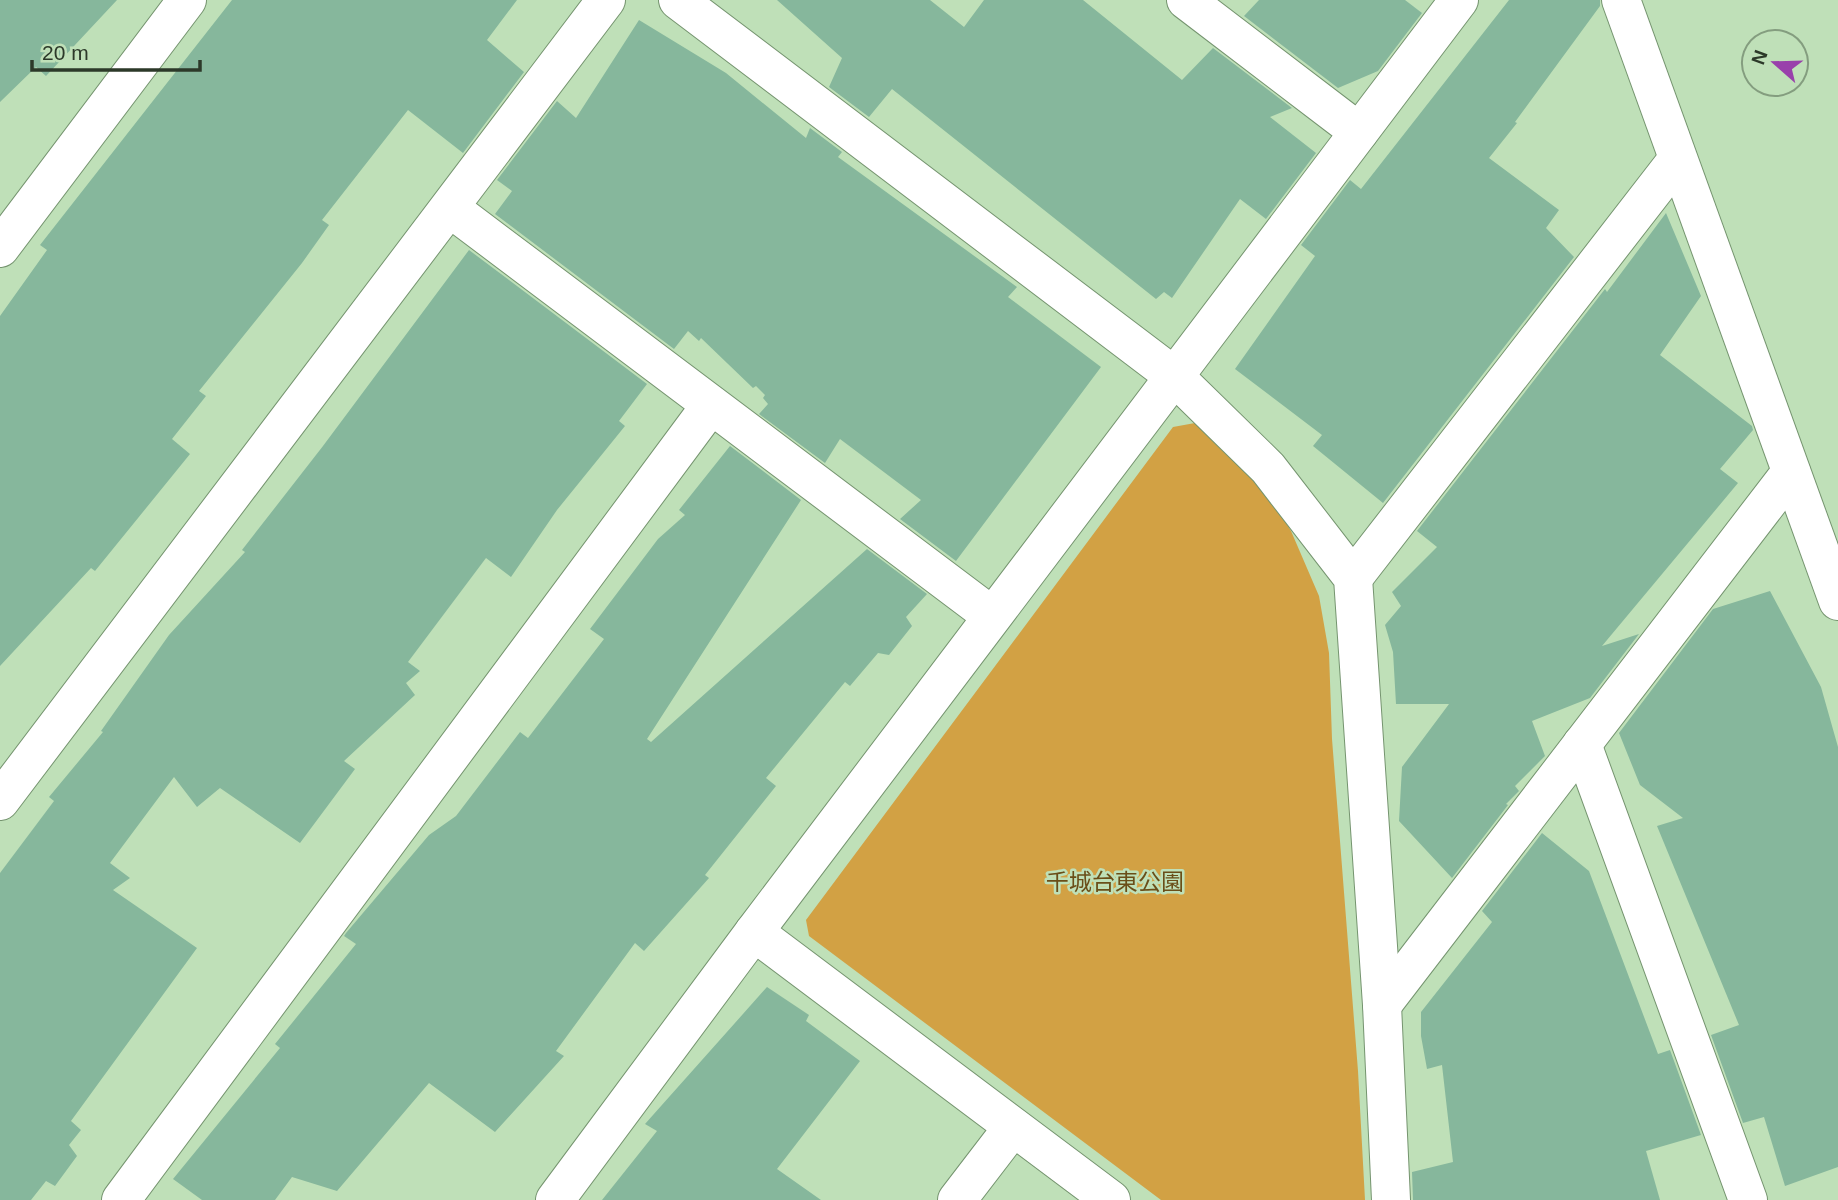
<svg xmlns="http://www.w3.org/2000/svg" width="1838" height="1200" font-family="Arial,'Noto Sans JP',sans-serif">
  <style>
    .green { fill: #d2a144 }
    .building { fill: #86b79c }
    .lines { fill: none; stroke-linecap: round; stroke-linejoin: round }
    .minor-casing { stroke: #75946f; stroke-width: 40 }
    .minor { stroke: #fff; stroke-width: 38 }
    .labels { text-anchor: middle; stroke-width: 5; stroke-linejoin: round; paint-order: stroke }
    .park-label { font-size: 23px; fill: #6a4e18; stroke: #bfe0b8 }
  </style>
  <rect width="100%" height="100%" fill="#bfe0b8"/>
  <path class="green" d="M 1195,423 L 1261,481 L 1291,531 L 1319,596 L 1329,653 L 1332,739 L 1358,1071 L 1365,1200 L 1161,1200 L 809,936 L 806,920 L 1173,427 Z"/>
  <g class="building">
    <path d="M 0,0 L 117,0 L 46,76 L 36,67 L 0,102 Z"/>
    <path d="M 232,0 L 517,0 L 487,40 L 524,72 L 463,153 L 408,110 L 322,220 L 329,225 L 302,263 L 199,391 L 206,396 L 172,439 L 190,454 L 95,571 L 91,568 L 0,666 L 0,316 L 47,250 L 40,245 Z"/>
    <path d="M 777,0 L 930,0 L 964,27 L 984,0 L 1083,0 L 1182,80 L 1213,48 L 1292,108 L 1270,117 L 1316,153 L 1266,219 L 1240,199 L 1172,298 L 1164,292 L 1156,299 L 892,89 L 869,117 L 829,87 L 842,58 Z"/>
    <path d="M 1259,0 L 1405,0 L 1422,13 L 1378,71 L 1338,88 L 1244,16 Z"/>
    <path d="M 1509,0 L 1600,0 L 1600,6 L 1515,122 L 1517,123 L 1489,158 L 1559,210 L 1546,228 L 1574,257 L 1383,503 L 1313,446 L 1322,435 L 1235,369 L 1315,256 L 1301,245 L 1350,180 L 1361,189 Z"/>
    <path d="M 639,20 L 726,73 L 806,138 L 810,128 L 842,152 L 838,157 L 1017,287 L 1008,297 L 1101,367 L 956,561 L 900,519 L 921,500 L 840,439 L 825,463 L 759,414 L 768,404 L 763,398 L 765,395 L 756,386 L 753,388 L 701,338 L 699,341 L 688,331 L 674,349 L 495,214 L 512,191 L 497,180 L 557,101 L 576,118 Z"/>
    <path d="M 1666,213 L 1701,296 L 1660,355 L 1752,426 L 1753,430 L 1720,469 L 1738,483 L 1602,646 L 1639,634 L 1590,698 L 1532,721 L 1545,756 L 1515,786 L 1519,791 L 1506,804 L 1508,805 L 1452,878 L 1399,821 L 1402,767 L 1449,704 L 1396,704 L 1393,652 L 1385,625 L 1401,606 L 1392,592 L 1437,547 L 1417,531 L 1605,289 L 1607,292 Z"/>
    <path d="M 469,250 L 647,384 L 619,421 L 625,426 L 557,510 L 511,577 L 486,558 L 408,662 L 420,671 L 406,683 L 415,695 L 344,761 L 355,769 L 300,843 L 220,788 L 197,807 L 174,777 L 110,863 L 130,878 L 113,890 L 197,948 L 71,1121 L 81,1130 L 69,1145 L 77,1156 L 55,1186 L 46,1181 L 31,1200 L 0,1200 L 0,873 L 54,801 L 49,797 L 103,732 L 101,731 L 169,635 L 245,552 L 242,550 L 323,446 Z"/>
    <path d="M 730,446 L 801,500 L 647,739 L 651,742 L 867,549 L 927,594 L 906,617 L 912,626 L 889,655 L 878,653 L 850,686 L 845,682 L 766,778 L 776,786 L 705,875 L 709,878 L 644,951 L 635,943 L 556,1051 L 564,1056 L 495,1132 L 429,1083 L 337,1191 L 292,1177 L 275,1200 L 202,1200 L 173,1179 L 280,1048 L 275,1044 L 356,944 L 344,936 L 346,933 L 429,835 L 456,816 L 520,732 L 528,738 L 604,639 L 590,629 L 658,539 L 685,515 L 679,510 Z"/>
    <path d="M 1770,591 L 1821,687 L 1838,747 L 1838,1167 L 1785,1186 L 1764,1117 L 1743,1123 L 1711,1035 L 1739,1025 L 1657,826 L 1683,818 L 1640,785 L 1619,733 L 1713,609 Z"/>
    <path d="M 1542,833 L 1589,871 L 1658,1054 L 1670,1050 L 1701,1135 L 1646,1151 L 1660,1200 L 1413,1200 L 1412,1172 L 1453,1162 L 1442,1065 L 1427,1069 L 1421,1036 L 1421,1012 L 1492,922 L 1482,911 Z"/>
    <path d="M 767,987 L 809,1015 L 806,1021 L 860,1061 L 777,1169 L 821,1200 L 602,1200 L 657,1131 L 645,1124 Z"/>
  </g>
  <g class="lines">
    <g class="minor-casing">
      <g id="minor">
        <path d="M 678,0 L 1174,376 L 1268,468 L 1353,578 L 1382,1005 L 1391,1200"/>
        <path d="M 1186,0 L 1359,132"/>
        <path d="M 1621,0 L 1838,601"/>
        <path d="M 450,208 L 992,616"/>
        <path d="M 0,248 L 187,0"/>
        <path d="M 1353,578 L 1677,160"/>
        <path d="M 1582,744 L 1748,1200"/>
        <path d="M 0,801 L 606,0"/>
        <path d="M 754,932 L 1111,1200"/>
        <path d="M 1382,1005 L 1791,472"/>
        <path d="M 121,1200 L 711,405"/>
        <path d="M 555,1200 L 754,932 L 1459,0"/>
        <path d="M 957,1200 L 1013,1127"/>
      </g>
    </g>
    <use href="#minor" class="minor"/>
  </g>
  <g class="labels">
    <g class="park-label">
      <text x="1115" y="890">千城台東公園</text>
    </g>
  </g>
  <g transform="translate(1775 63) rotate(290)"><circle r="33" fill="#bfe0b8" stroke="#849d7f" stroke-width="2"/>
  <path d="M0-5L12 26L0 18L-12 26Z" fill="#9940ab"/>
  <text y="-10" font-size="19" font-weight="bold" text-anchor="middle" fill="#2c3929">N</text>
  </g>
  <path d="M32 60v10h168v-10" fill="none" stroke="#2c3929" stroke-width="3.5"/>
  <text x="42" y="60" font-size="21" fill="#2c3929" stroke="#bfe0b8" stroke-width="5" paint-order="stroke">20 m</text>
</svg>
